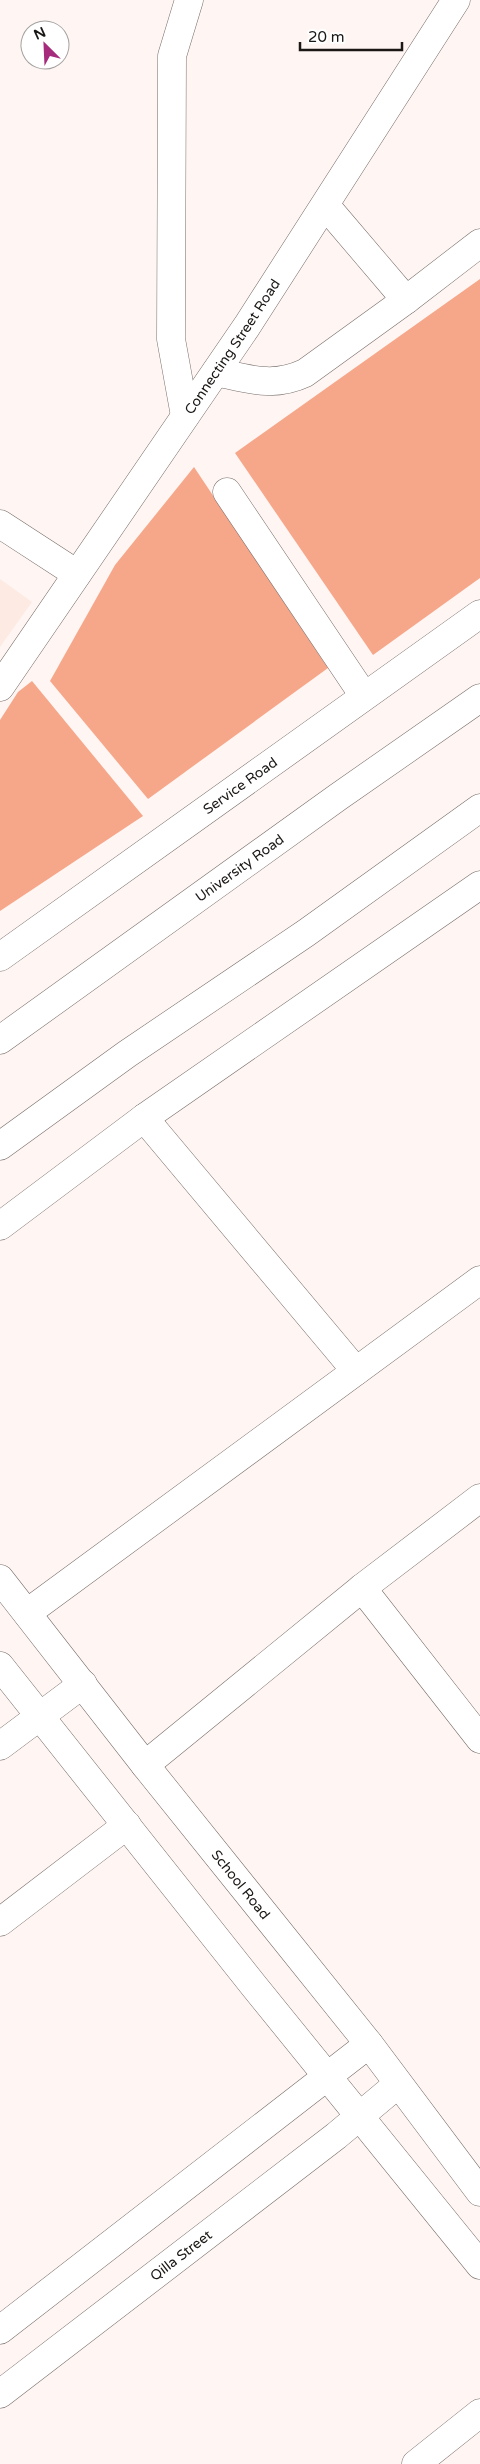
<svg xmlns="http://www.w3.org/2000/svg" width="480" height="2464" font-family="'Varela Round',sans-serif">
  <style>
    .built { fill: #fdeae3 }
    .building { fill: #f6a689 }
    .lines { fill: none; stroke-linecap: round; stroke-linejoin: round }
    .minor-casing { stroke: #766d6a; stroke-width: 29 }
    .major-casing { stroke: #766d6a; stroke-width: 29 }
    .minor { stroke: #fff; stroke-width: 28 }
    .major { stroke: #fff; stroke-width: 28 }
    .labels { text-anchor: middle; stroke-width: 4.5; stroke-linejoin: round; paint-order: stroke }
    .street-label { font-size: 14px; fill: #1a1715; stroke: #fff }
  </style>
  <rect width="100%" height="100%" fill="#fff6f3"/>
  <path class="built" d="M 0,579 L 32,602 L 0,647 Z"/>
  <g class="building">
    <path d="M 480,279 L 480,578 L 373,655 L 235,453 Z"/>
    <path d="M 194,467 L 328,668 L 148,799 L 50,681 L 115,565 Z"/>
    <path d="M 32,681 L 143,816 L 0,911 L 0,720 L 18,692 Z"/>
  </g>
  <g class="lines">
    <g class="minor-casing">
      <g id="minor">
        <path d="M 326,206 L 406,300 L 480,243"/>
        <path d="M 216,372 C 249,379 273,388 305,373 L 406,300"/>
        <path d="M 185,416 L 171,339 L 172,56 L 189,0"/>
        <path d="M 227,492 L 364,696"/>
        <path d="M 0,524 L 77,574"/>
        <path id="s1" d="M 0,687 L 247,326 L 456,0"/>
        <path id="s2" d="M 0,957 L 480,614"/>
        <path d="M 144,1118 L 356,1371"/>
        <path d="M 0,1226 L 144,1118 L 480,885"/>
        <path id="s3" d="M 0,1579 L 145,1765 L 369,2044 L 480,2192"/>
        <path d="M 362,1588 L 480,1739"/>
        <path d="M 27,1613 L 480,1280"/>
        <path d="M 0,1666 L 254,1986 L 480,2265"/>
        <path d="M 0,1746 L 83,1684"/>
        <path d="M 145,1765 L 362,1588 L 480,1498"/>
        <path d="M 0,1922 L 127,1825"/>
        <path d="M 0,2330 L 369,2044"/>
        <path id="s4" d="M 0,2394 L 336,2136 L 398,2084"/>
        <path d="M 416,2464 L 480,2413"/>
      </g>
    </g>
    <g class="major-casing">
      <g id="major">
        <path id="s5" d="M 0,1040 L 338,797 L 480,698"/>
        <path d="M 0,1146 L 127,1054 L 306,933 L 480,808"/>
      </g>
    </g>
    <use href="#minor" class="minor"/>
    <use href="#major" class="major"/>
  </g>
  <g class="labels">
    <g class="street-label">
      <text dy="5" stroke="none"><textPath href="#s1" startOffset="412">Connecting Street Road</textPath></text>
      <text dy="5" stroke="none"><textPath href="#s2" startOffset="295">Service Road</textPath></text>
      <text dy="5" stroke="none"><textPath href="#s5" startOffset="295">University Road</textPath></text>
      <text dy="5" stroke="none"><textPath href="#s3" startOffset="389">School Road</textPath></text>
      <text dy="5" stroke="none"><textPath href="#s4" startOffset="228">Qilla Street</textPath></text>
    </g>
  </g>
  <g transform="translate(45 45) rotate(336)"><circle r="24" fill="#ffffff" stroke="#a3a2a1"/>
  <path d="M0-4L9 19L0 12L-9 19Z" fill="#a72b7c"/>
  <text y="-8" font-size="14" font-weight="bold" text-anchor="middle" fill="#1a1715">N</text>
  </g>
  <path d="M300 42v8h102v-8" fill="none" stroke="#1a1715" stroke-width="2.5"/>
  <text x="308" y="42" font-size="15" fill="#1a1715" stroke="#ffffff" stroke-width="4" paint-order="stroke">20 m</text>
</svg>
